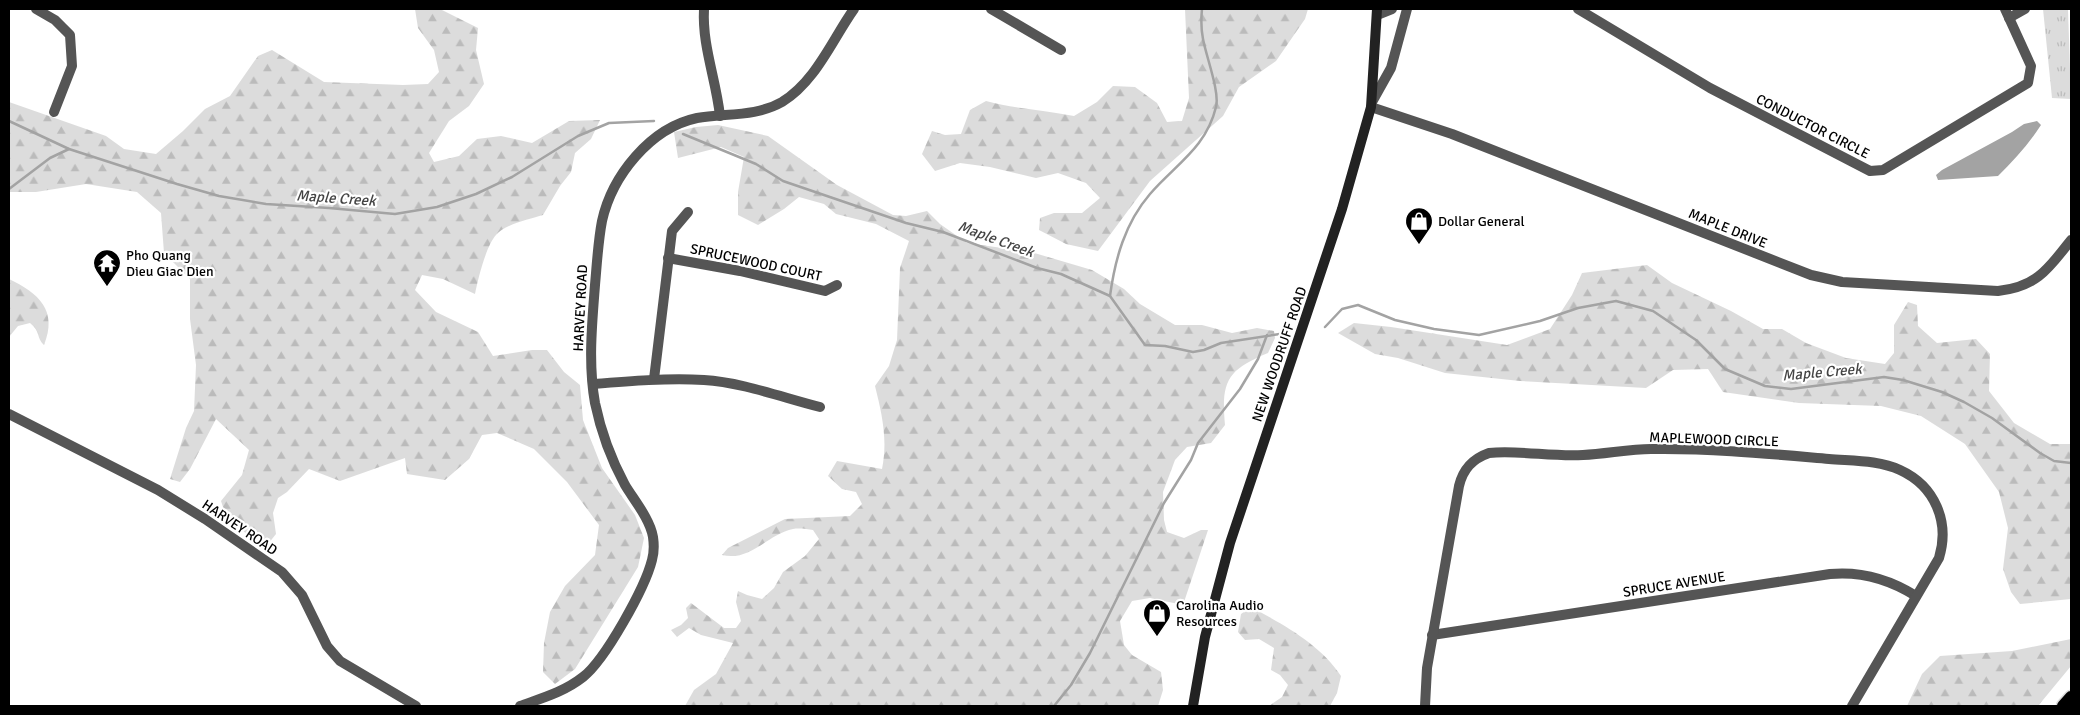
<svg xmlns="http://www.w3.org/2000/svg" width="2080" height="715" font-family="Signika,sans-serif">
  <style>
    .forest { fill: url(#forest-firs) }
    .park { fill: url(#park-tufts) }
    .water { fill: #a3a3a3 }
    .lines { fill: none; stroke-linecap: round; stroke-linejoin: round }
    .stream { stroke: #a3a3a3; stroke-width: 2.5 }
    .primary-casing { stroke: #dbdbdb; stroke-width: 15 }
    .street { stroke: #555; stroke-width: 10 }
    .secondary { stroke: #222; stroke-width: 10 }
    .primary { stroke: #000; stroke-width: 12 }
    .labels { text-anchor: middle; stroke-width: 4.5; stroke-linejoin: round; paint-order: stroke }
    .street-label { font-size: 14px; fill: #000; stroke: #fff }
    .poi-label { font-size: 14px; fill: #000; stroke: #fff; text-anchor: start }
    .water-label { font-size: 15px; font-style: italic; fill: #444; stroke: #fff }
  </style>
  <defs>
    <pattern id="forest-firs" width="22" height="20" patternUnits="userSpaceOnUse" patternTransform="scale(1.25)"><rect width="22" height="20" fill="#dcdcdc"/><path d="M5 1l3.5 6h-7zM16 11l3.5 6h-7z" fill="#bbb"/></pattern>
    <pattern id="park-tufts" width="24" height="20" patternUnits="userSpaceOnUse" patternTransform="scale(1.25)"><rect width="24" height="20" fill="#dcdcdc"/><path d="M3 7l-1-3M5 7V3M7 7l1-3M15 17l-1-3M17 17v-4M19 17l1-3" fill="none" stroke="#bbb"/></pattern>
  </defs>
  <rect width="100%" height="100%" fill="#fff"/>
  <g class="forest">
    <path d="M 415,9 L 440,9 L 478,28 L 476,50 L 484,84 L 469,106 L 449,121 L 429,153 L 434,162 L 459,156 L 477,139 L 501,136 L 532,143 L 569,121 L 600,120 L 591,139 L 575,153 L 571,172 L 560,186 L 543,215 C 530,219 505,224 496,235 C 486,246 478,279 475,294 L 443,279 L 422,275 L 415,290 L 436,312 L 478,332 L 493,356 L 532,350 L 547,350 L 564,372 L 580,385 L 583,420 L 602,468 L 635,515 L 644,538 L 638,567 L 575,669 L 555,684 L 543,672 L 544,643 L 550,612 L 565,586 L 595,555 L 599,525 L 567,482 L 534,449 L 497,433 L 482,435 L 469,459 L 445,480 L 407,474 L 405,458 L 340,481 L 309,469 L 287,492 L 278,498 L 273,513 L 276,534 L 268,544 L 249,536 L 226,516 L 221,501 L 242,475 L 249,450 L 216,419 L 190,469 L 180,482 L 170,479 L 186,428 L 194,411 L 196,365 L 190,319 L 190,279 L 164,253 L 161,213 L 137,192 L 86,184 L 36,192 L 9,192 L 9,102 L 106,136 L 124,149 L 156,154 L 183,131 L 205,109 L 230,96 L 258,56 L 272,50 L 324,82 L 403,85 L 428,84 L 439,72 L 434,50 L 418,28 Z"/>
    <path d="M 1185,9 L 1308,9 L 1305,19 L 1276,61 L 1239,87 L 1223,116 L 1150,181 L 1098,251 L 1066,244 L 1039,230 L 1040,218 L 1054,213 L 1082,213 L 1100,198 L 1086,183 L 1058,173 L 1036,178 L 990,167 L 960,163 L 935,171 L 922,154 L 932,131 L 945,135 L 961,134 L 970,110 L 986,101 C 1015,109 1044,110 1074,116 L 1097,102 L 1113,86 L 1135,87 L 1157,103 L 1167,122 L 1182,121 L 1189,98 Z"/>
    <path d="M 718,125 L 768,136 L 837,185 L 893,215 L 906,216 L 927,211 L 940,224 L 967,243 L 1031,252 L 1092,270 L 1124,289 L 1140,304 L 1175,325 L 1202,325 L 1232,333 L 1257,328 L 1274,331 L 1275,338 L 1268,353 C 1227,370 1221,381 1225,425 L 1211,443 L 1187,447 L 1175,460 L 1163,492 L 1164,520 L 1167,532 L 1184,538 L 1201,530 L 1208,530 L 1183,605 L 1150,598 L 1132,601 L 1120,621 L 1124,645 L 1132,655 L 1161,672 L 1163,690 L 1158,706 L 685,706 L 694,690 L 716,674 L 733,643 L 701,635 L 689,628 L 677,637 L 671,630 L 681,625 L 688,618 L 686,608 L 691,603 L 724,628 L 736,628 L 741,621 L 736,602 L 738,591 L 747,595 L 762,599 L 774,588 L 783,572 L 805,556 L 819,539 L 813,530 C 807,529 799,528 793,529 C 768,534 750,562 722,555 L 728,548 L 785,519 L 850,516 L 862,504 L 856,492 L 842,489 L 828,476 L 837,461 L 882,469 C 888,440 882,414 875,386 L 889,366 L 897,340 L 900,268 L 909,241 L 876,224 L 836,214 L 824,204 L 799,197 L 784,209 L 758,225 L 738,215 L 738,192 L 744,157 L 721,147 L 678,158 L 674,132 L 696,127 Z"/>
    <path d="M 1647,265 L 1672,283 L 1731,311 L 1763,329 L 1782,329 L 1806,343 L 1846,358 L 1885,364 L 1894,353 L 1894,325 L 1908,302 L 1917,305 L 1918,326 L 1937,343 L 1976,339 L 1990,354 L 1989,391 L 2014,423 L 2050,444 L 2071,444 L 2071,599 L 2020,604 L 2011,592 L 2003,569 L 2008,528 L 1999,492 L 1965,444 L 1921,416 L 1881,406 L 1799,403 L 1723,392 L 1708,369 L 1673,370 L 1646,388 L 1520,381 L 1445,373 L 1398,358 L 1375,354 L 1338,333 L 1354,323 L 1391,327 L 1507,345 L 1550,329 L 1572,295 L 1582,273 Z"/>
    <path d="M 9,279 C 39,293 58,311 44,345 C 36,337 41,332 30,323 L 18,326 L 9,337 Z"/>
    <path d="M 1251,607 C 1284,625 1320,644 1341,676 L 1337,693 L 1330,706 L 1269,706 L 1282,697 L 1288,685 L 1280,675 L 1271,670 L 1274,648 L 1259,639 L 1245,640 L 1238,632 L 1241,614 Z"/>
    <path d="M 2071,639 L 2071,666 L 2038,706 L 1907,706 L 1922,674 L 1940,656 L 2012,651 Z"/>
  </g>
  <path class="park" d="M 2043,9 L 2068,9 L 2071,99 L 2052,98 Z"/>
  <path class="water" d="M 2037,121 L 2041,125 C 2029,144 2014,160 1998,176 L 1938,180 L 1936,175 L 1942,170 L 2012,132 L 2024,124 Z"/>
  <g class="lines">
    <g class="stream">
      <path d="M 9,121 L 69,149 L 177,184 L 219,196 L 266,204 L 329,208 L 395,214 L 437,207 L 476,194 L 512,177 L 578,136 L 609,123 L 654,121"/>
      <path d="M 683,134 L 756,164 L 783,181 L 906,223 L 943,232 L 1037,268 L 1061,274 L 1110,296 L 1145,345 L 1165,346 L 1193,352 L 1204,350 L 1221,343 L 1286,333"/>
      <path d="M 9,189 L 50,158 L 69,149"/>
      <path d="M 1110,296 C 1115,259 1125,223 1150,194 C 1176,164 1206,148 1216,107 C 1220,92 1206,56 1203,39 C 1201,29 1201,19 1202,9"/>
      <path d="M 1325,327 L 1342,309 L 1358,305 L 1395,320 L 1434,329 L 1479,335 L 1540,321 L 1578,308 L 1616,301 L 1653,311 L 1696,340 L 1725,369 L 1765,386 L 1791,389 L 1884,377 L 1903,380 L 1942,392 L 1964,402 L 1992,418 L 2040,453 L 2054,461 L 2071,463"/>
      <path d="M 1054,706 L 1071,685 L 1090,653 L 1164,503 L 1191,460 L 1198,443 L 1240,389 L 1258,359 L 1267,335"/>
    </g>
    <g class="primary-casing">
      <path id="primary" d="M 2063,706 L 2071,697"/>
    </g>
    <g class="street">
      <path d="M 36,9 L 55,20 L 70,35 L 72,66 L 54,112"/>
      <path d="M 704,9 C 702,46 716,79 720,116"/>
      <path d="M 991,9 L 1061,50"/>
      <path d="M 1578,9 L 1710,88 L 1870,171 L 1883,170 L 2028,83 L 2031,66 L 2005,9"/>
      <path d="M 1377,15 L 1392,9"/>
      <path d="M 2009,18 L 2025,9"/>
      <path d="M 1372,102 L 1391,68 L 1407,9"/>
      <path d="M 1371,107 L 1452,134 L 1811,275 L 1842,282 L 1998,291 C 2037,287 2049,268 2071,240"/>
      <path d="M 668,258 L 740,271 L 825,291 L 837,285"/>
      <path d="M 654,379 L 672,231 L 688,212"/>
      <path d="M 593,384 C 630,381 667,378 704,380 C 741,382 784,398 820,407"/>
      <path d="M 9,414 L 158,490 L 205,519 L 282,572 L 302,595 L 327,646 L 340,661 L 416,706"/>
      <path d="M 1432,635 L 1830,574 C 1862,571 1889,579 1916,596"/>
      <path d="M 520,706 C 542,698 564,692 583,677 C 605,660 645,588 652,560 C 654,553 654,544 653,537 C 650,519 634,500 625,485 C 611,459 601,432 595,403 C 588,364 592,324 595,285 C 597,263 598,242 602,221 C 612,176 650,128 697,118 C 725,113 756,117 782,102 C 816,81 832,40 854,9"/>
      <path d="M 1425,706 L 1427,668 L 1459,486 C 1463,469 1472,459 1489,453 C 1520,450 1552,457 1583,455 C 1606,454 1629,449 1651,449 C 1710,448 1771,454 1829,459 C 1852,461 1879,460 1900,470 C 1935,486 1950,522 1939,558 L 1852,706"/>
    </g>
    <path class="secondary" d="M 1193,706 L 1205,637 L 1230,543 L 1342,209 L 1371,107 L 1377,9"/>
    <use href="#primary" class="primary"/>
  </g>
  <defs>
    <g id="shop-pin" transform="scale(1.4375)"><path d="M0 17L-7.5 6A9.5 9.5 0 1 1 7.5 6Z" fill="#000" stroke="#fff"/><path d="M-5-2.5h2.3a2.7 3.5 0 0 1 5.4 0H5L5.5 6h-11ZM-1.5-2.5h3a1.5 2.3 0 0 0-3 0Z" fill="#fff"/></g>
    <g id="temple-pin" transform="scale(1.4375)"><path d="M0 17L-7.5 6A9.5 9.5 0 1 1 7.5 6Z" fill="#000" stroke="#fff"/><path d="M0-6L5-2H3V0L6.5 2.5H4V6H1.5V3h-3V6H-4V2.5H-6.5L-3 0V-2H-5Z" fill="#fff"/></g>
  </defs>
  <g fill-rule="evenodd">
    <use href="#shop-pin" x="1419" y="221"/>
    <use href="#temple-pin" x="107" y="263"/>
    <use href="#shop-pin" x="1157" y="613"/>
  </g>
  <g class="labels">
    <g class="street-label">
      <text transform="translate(1813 126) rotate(27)" y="5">CONDUCTOR CIRCLE</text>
      <text transform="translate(1728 228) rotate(22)" y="5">MAPLE DRIVE</text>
      <text transform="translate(756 262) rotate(12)" y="5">SPRUCEWOOD COURT</text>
      <text transform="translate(580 308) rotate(-87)" y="5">HARVEY ROAD</text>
      <text transform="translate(1279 354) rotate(-71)" y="5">NEW WOODRUFF ROAD</text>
      <text transform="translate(1714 439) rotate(2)" y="5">MAPLEWOOD CIRCLE</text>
      <text transform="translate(240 527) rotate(34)" y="5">HARVEY ROAD</text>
      <text transform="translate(1674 584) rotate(-9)" y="5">SPRUCE AVENUE</text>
    </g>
    <g class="poi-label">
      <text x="1438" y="226">Dollar General</text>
      <text x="126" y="260">Pho Quang<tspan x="126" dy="16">Dieu Giac Dien</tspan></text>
      <text x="1176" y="610">Carolina Audio<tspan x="1176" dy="16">Resources</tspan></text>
    </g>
    <g class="water-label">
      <text transform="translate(336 198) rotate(4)" y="5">Maple Creek</text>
      <text transform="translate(996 239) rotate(20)" y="5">Maple Creek</text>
      <text transform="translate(1822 372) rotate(-5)" y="5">Maple Creek</text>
    </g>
  </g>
  <rect width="2080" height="715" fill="none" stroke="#000000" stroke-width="20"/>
</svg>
